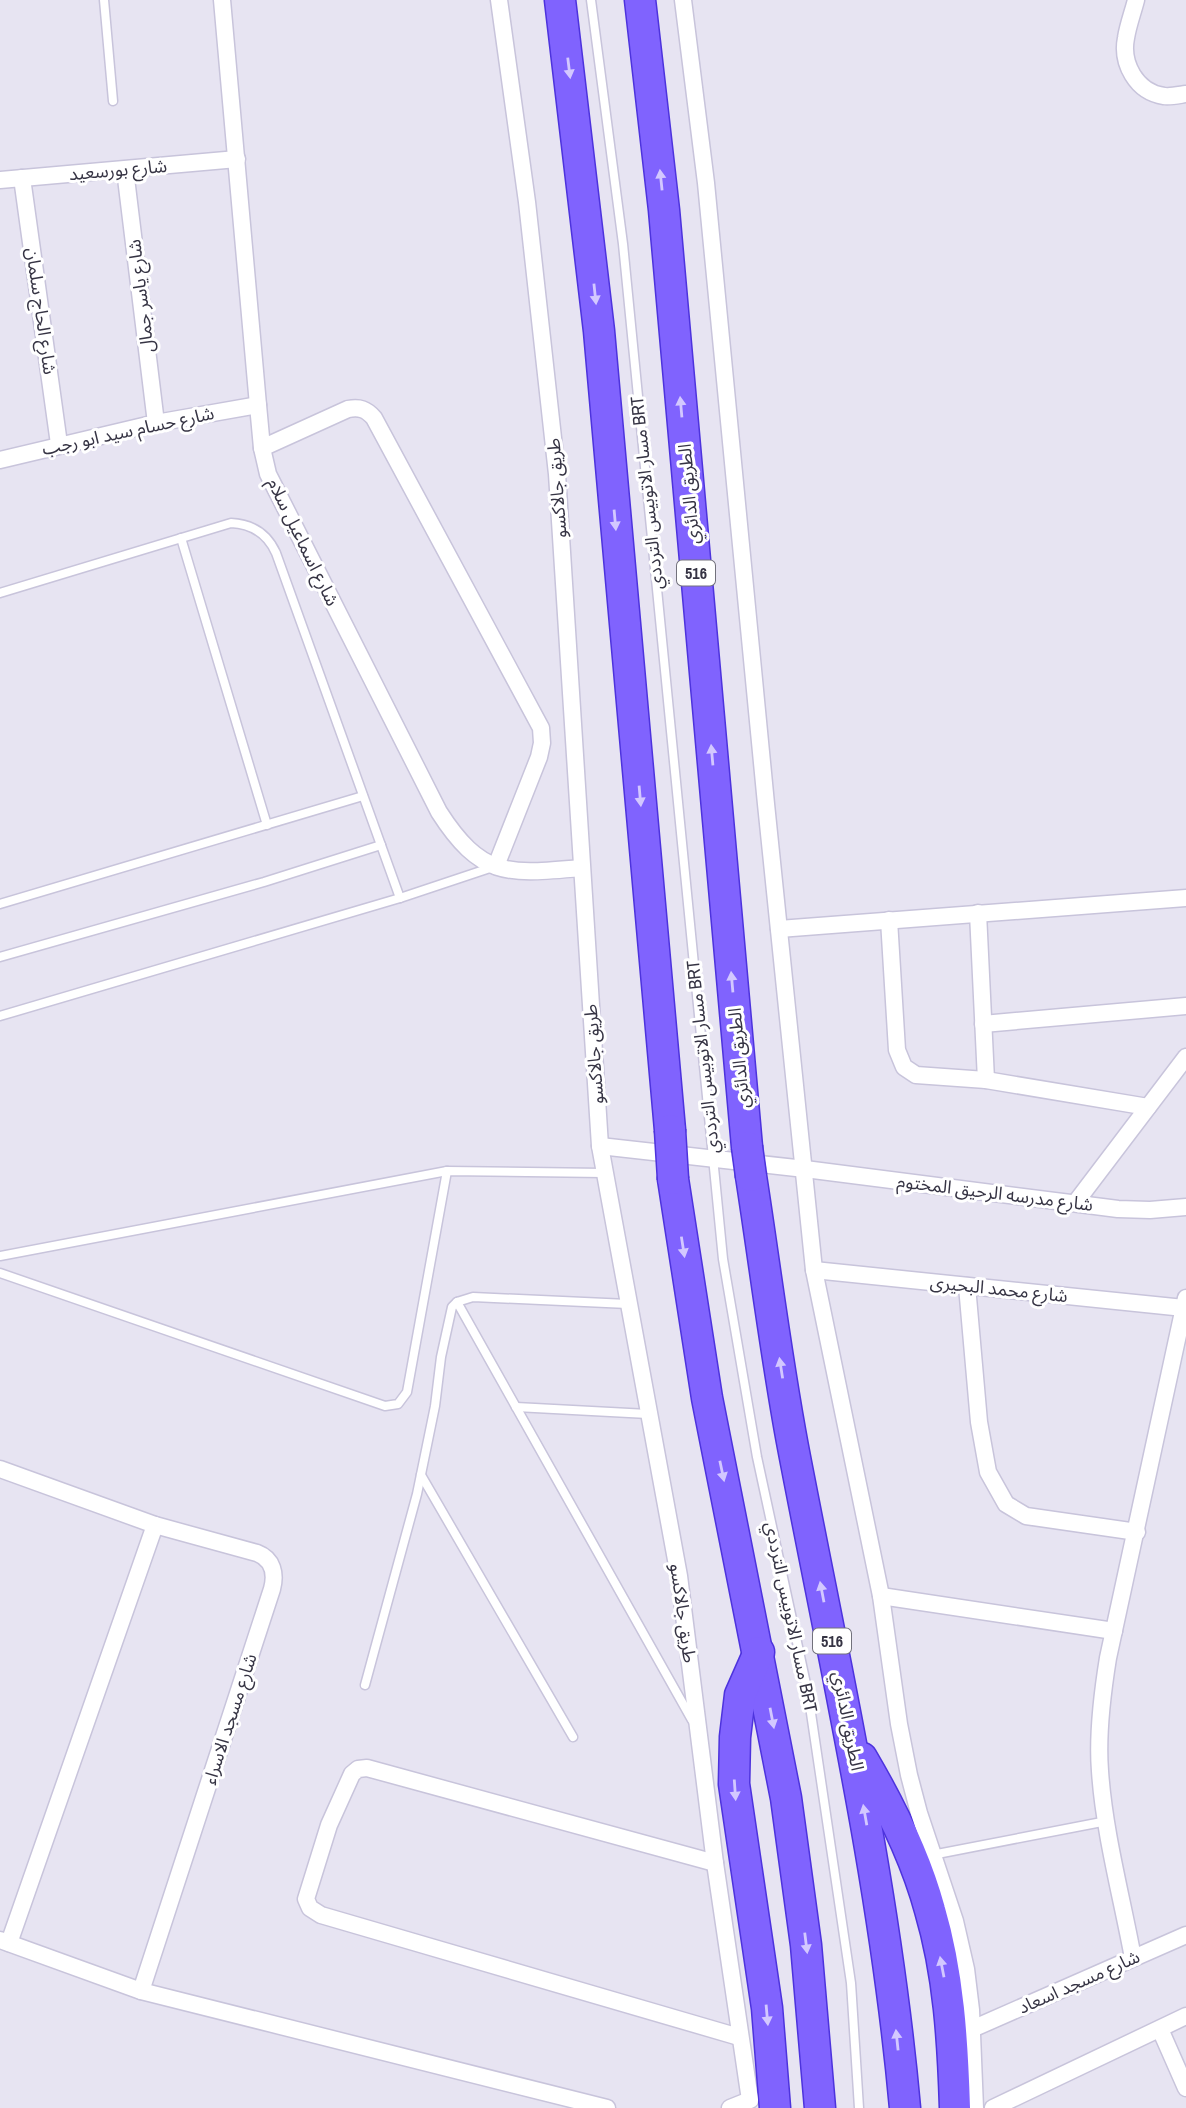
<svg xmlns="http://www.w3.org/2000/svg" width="1186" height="2108" font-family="'Archivo Narrow','Noto Sans Arabic',sans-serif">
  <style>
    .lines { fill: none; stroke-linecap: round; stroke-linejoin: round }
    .service-casing { stroke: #c8c4db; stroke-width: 11 }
    .minor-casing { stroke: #c8c4db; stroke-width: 19 }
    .motorway-casing { stroke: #4d33dd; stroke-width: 33 }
    .service { stroke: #fff; stroke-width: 8 }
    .minor { stroke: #fff; stroke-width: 16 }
    .motorway { stroke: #8063fe; stroke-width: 30 }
    .motorway-bridge-casing { stroke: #4d33dd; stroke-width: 33; stroke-linecap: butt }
    .motorway-bridge { stroke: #8063fe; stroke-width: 30 }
    .oneway { fill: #d3c8ff }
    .labels { text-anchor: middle; stroke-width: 6; stroke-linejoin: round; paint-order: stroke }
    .shield { fill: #fff; stroke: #72717c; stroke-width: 2 }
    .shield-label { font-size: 16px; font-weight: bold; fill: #363444 }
    .street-label { font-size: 18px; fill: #363444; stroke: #fff }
  </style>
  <rect width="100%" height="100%" fill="#e7e4f2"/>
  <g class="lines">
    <g class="service-casing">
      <g id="service">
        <path d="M 104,0 L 113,101"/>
        <path d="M 591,0 L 623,244 L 723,1259 L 757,1457 L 808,1693 L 851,1983 L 859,2108"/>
        <path d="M 181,538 L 267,825"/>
        <path d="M 0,593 L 231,523 C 252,524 267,533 276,553 L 400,898"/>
        <path d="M 0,904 L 363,796"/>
        <path d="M 0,957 L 264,882 L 381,845"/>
        <path d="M 0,1016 L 400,898 L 493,867"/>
        <path d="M 0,1256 L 447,1171 L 604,1173"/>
        <path d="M 0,1273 L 385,1406 L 398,1404 L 407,1392 L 447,1171"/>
        <path d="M 457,1302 L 692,1720"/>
        <path d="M 516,1407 L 648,1414"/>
        <path d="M 421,1475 L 573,1737"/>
        <path d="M 365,1685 L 417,1494 L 435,1406 L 441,1357 L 452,1307 L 457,1302 L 473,1297 L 628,1304"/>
        <path d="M 932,1855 L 1107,1821"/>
      </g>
    </g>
    <g class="minor-casing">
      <g id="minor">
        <path d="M 222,0 L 258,405 L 262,448 L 268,474 L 439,812 C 482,879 509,874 581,868"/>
        <path d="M 499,0 L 527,202 L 557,474 L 600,1146 L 679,1576 L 715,1863 L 750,2100 L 730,2108"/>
        <path d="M 683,0 L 706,183 L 766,804 L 814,1270 L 881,1596 L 899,1724 L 909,1775 L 919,1813 L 955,1921 L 966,1969 L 971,2010 L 975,2108"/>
        <path d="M 1136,0 C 1133,12 1128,25 1126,38 C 1121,63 1136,92 1164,96 C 1170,97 1179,95 1186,94"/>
        <path d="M 125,170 L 156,423"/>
        <path d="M 22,178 L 59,444"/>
        <path d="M 0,180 L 237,159"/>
        <path d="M 262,448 L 348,409 C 360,407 366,409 374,418 L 541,728 L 542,743 L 539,757 L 496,866"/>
        <path d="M 0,460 L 156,423 L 258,405"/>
        <path d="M 978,913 L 986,1080"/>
        <path d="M 889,920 L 897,1050 L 904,1067 L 916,1075 L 986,1080 L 1148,1107"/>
        <path d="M 779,929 L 1186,898"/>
        <path d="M 983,1024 L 1186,1006"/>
        <path d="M 600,1146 L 805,1169 L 1118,1209 L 1150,1210 L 1186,1207"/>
        <path d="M 1076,1202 L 1186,1057"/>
        <path d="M 814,1270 L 1184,1308"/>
        <path d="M 967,1286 L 979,1422 L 988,1472 L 1006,1504 L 1026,1516 L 1137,1532"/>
        <path d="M 0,1469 L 155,1525 L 257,1553 C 273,1559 276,1574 272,1589 L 141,1991"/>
        <path d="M 881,1596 L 1114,1631"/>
        <path d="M 715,1863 L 367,1768 L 358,1769 L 352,1774 L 329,1825 L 306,1899 L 310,1908 L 321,1915 L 739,2037"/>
        <path d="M 0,1940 L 141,1991 L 607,2108"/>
        <path d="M 9,1943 L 155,1525"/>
        <path d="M 1133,1958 C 1122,1898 1104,1832 1100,1771 C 1097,1734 1102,1695 1108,1658 L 1186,1298"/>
        <path d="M 972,2029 L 1186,1935"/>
        <path d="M 1160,2029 L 1186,2088"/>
        <path d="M 993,2108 L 1186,2016"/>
      </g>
    </g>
    <g class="motorway-casing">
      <g id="motorway">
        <path d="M 560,0 L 599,331 L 670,1130"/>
        <path d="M 640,0 L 664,210 L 747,1147"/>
        <path d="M 751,1176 C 765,1266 776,1357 793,1447 C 835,1667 885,1885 905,2108"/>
        <path d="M 673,1179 L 707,1398 L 786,1798 L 806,1945 L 820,2108"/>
        <path d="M 759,1652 L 740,1695 L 735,1737 L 734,1784 L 767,2008 L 775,2108"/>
        <path d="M 862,1758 C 889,1804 916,1858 930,1910 C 949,1974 953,2042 955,2108"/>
      </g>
    </g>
    <use href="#service" class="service"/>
    <use href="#minor" class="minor"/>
    <use href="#motorway" class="motorway"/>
    <g class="motorway-bridge-casing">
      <g id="motorway-bridge">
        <path d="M 670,1130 L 673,1179"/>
        <path d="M 747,1147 L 751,1176"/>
      </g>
    </g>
    <use href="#motorway-bridge" class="motorway-bridge"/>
  </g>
  <defs><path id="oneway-solid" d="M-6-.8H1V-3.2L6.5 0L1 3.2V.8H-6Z" transform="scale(1.75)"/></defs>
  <g class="oneway">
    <use href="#oneway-solid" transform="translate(569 68) rotate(83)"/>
    <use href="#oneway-solid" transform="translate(661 180) rotate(-96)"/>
    <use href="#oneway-solid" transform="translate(595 294) rotate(84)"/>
    <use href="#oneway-solid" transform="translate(681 407) rotate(-95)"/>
    <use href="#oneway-solid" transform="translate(615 520) rotate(85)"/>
    <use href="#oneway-solid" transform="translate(712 755) rotate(-95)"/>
    <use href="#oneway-solid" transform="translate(640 796) rotate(85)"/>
    <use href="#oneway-solid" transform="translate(732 982) rotate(-95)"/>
    <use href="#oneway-solid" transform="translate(683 1247) rotate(81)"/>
    <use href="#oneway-solid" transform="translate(781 1368) rotate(-99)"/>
    <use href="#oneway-solid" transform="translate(722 1471) rotate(78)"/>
    <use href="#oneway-solid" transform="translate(822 1592) rotate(-101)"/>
    <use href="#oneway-solid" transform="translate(772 1718) rotate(79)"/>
    <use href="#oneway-solid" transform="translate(735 1790) rotate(86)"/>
    <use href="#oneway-solid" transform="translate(865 1815) rotate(-100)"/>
    <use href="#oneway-solid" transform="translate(806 1943) rotate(83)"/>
    <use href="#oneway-solid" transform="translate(942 1967) rotate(-101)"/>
    <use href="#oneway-solid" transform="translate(767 2015) rotate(85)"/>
    <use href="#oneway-solid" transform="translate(897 2040) rotate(-96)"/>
  </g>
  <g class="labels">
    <g class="shield">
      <rect x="677" y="560.5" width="38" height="25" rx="5"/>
      <rect x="813" y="1628.5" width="38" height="25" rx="5"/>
    </g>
    <g class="shield-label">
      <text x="696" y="579">516</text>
      <text x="832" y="1647">516</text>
    </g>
    <g class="street-label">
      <text transform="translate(118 170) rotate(-5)" y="6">شارع بورسعيد</text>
      <text transform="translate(141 296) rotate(-97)" y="6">شارع ياسر جمال</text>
      <text transform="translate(41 311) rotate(82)" y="6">شارع الحاج سلمان</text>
      <text transform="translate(128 431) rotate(-12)" y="6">شارع حسام سيد ابو رجب</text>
      <text transform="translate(557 488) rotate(-94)" y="6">طريق جالاكسو</text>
      <text transform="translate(647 493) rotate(-96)" y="6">مسار الاتوبيس الترددي BRT</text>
      <text transform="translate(689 494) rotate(-95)" y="6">الطريق الدائري</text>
      <text transform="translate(303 542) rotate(64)" y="6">شارع اسماعيل سلام</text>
      <text transform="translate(594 1054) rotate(-94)" y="6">طريق جالاكسو</text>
      <text transform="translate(703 1057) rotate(-96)" y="6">مسار الاتوبيس الترددي BRT</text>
      <text transform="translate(739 1058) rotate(-95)" y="6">الطريق الدائري</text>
      <text transform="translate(995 1193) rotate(7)" y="6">شارع مدرسه الرحيق المختوم</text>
      <text transform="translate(999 1289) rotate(6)" y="6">شارع محمد البحيرى</text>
      <text transform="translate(683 1613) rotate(82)" y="6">طريق جالاكسو</text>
      <text transform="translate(791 1617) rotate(78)" y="6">مسار الاتوبيس الترددي BRT</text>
      <text transform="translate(230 1719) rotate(-72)" y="6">شارع مسجد الاسراء</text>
      <text transform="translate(848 1721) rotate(79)" y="6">الطريق الدائري</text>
      <text transform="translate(1079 1982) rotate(-24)" y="6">شارع مسجد اسعاد</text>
    </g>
  </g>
</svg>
